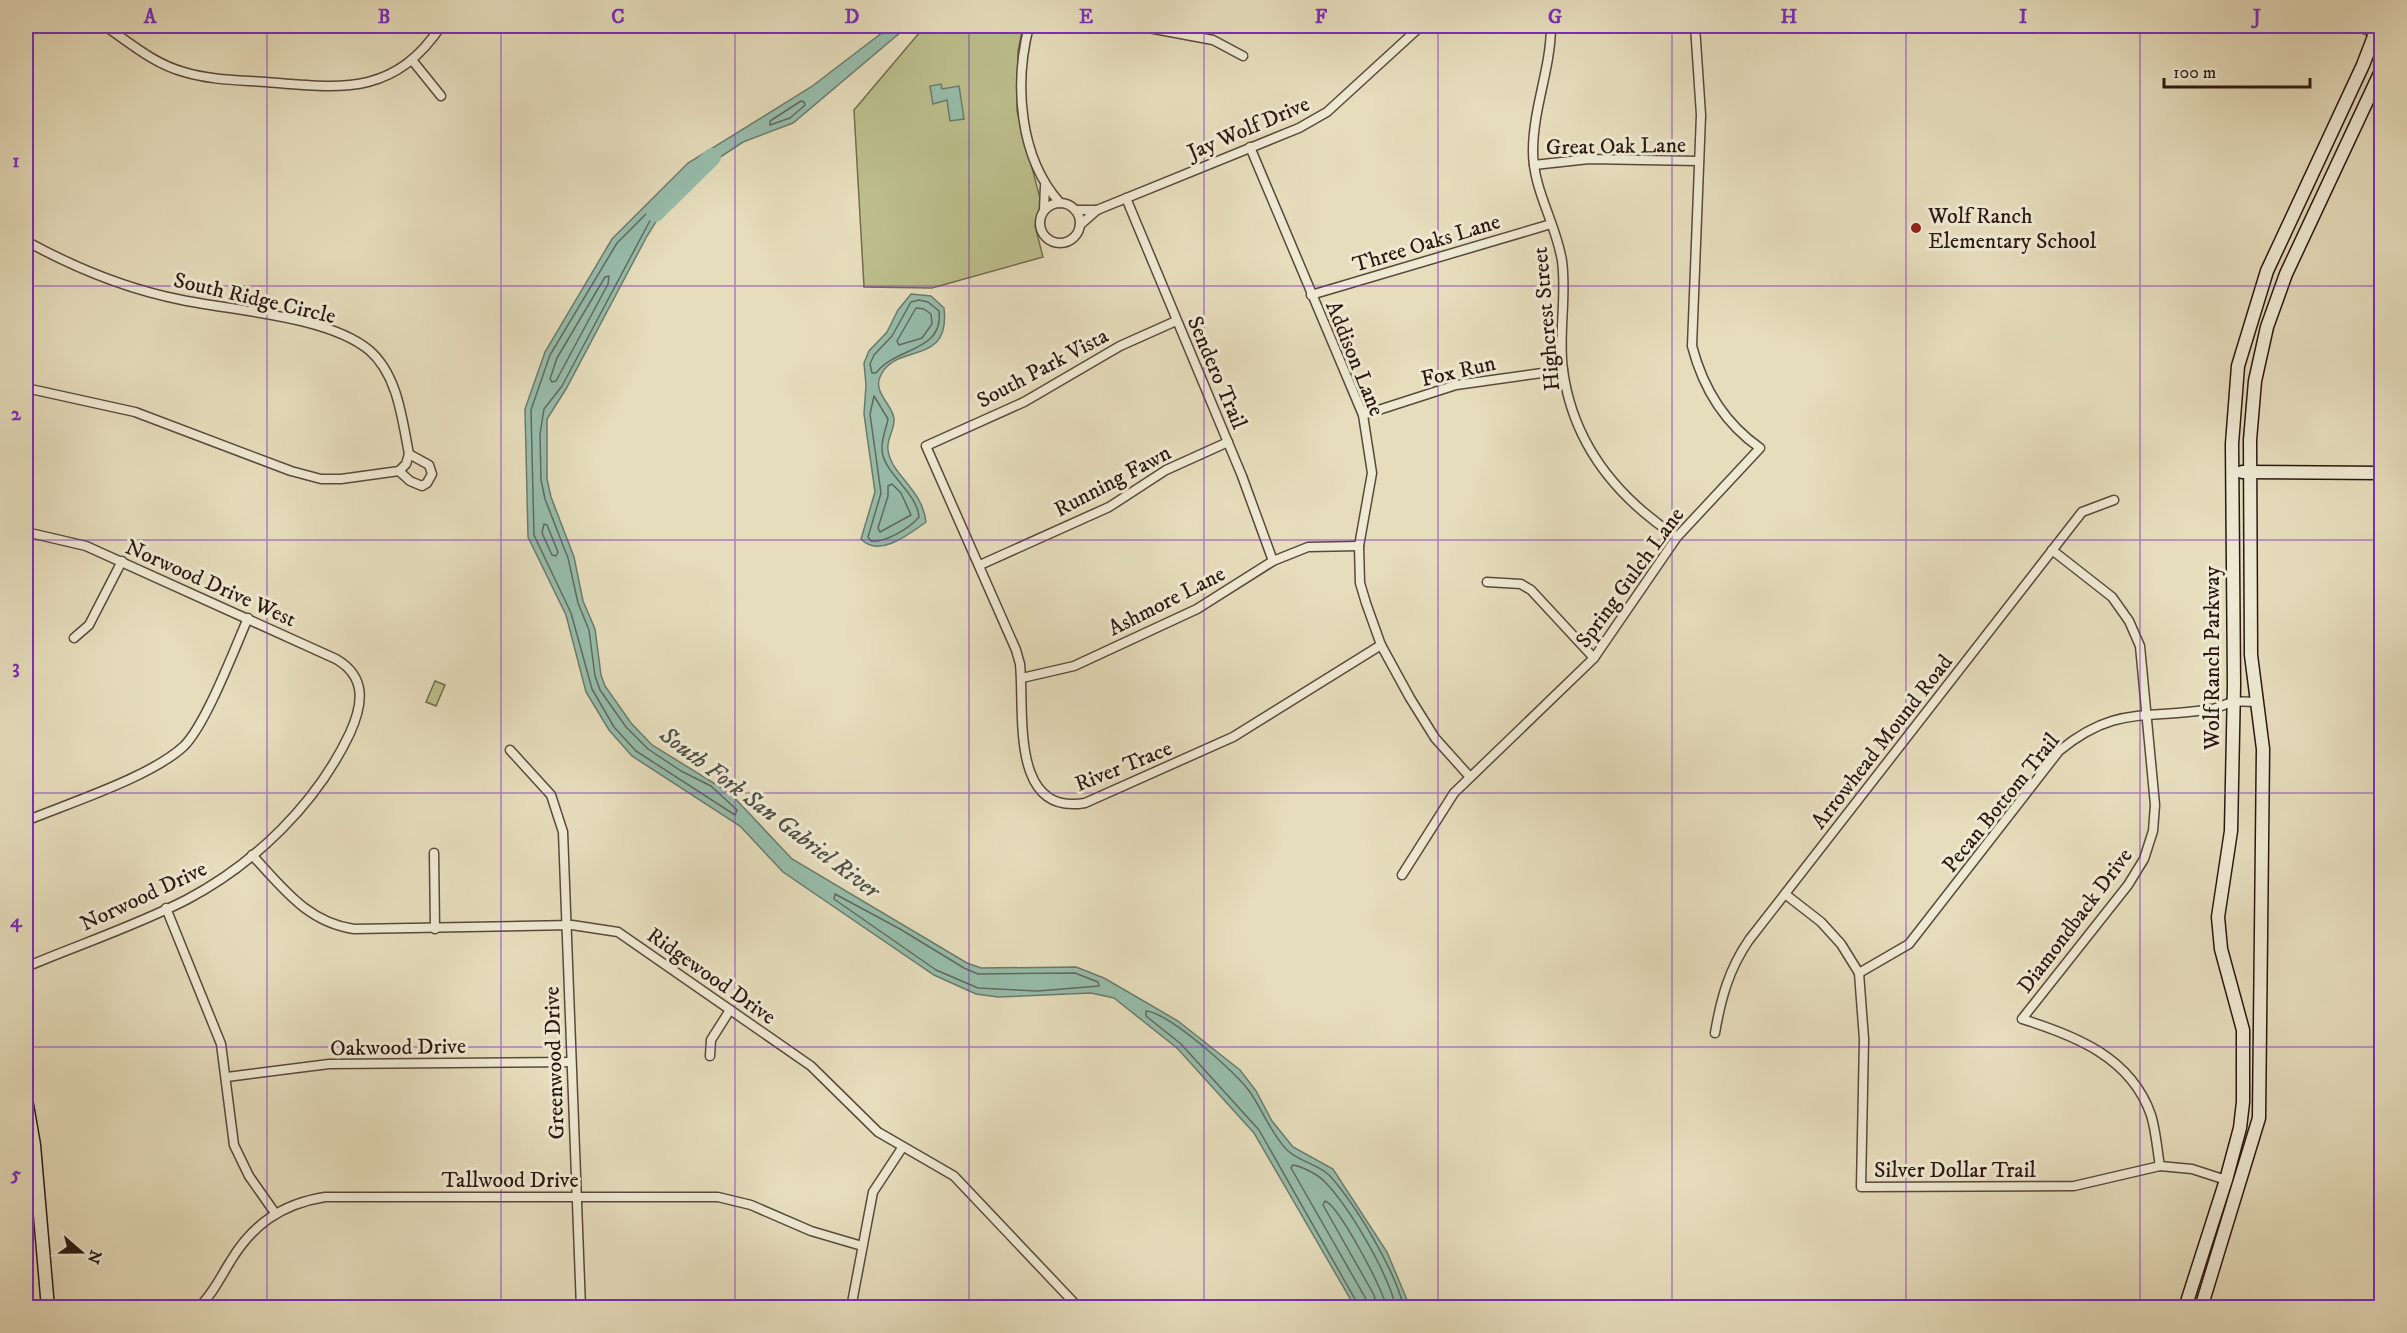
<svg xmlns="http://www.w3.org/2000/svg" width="2407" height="1333" font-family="'IM FELL DW Pica',serif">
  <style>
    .green { fill: #bcbf8c; stroke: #736c4e; stroke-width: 1.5 }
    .water { fill: #97bdab; stroke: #6b7b6d; stroke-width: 1.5 }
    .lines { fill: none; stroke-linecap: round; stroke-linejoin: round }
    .shore { stroke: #606a5e; stroke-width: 1.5 }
    .river { stroke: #97bdab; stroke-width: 18 }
    .street-casing { stroke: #59493c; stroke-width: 11 }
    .secondary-casing { stroke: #2a1811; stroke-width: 15 }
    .street { stroke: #efe9d3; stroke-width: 8 }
    .secondary { stroke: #efe9d3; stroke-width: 12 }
    .grid { fill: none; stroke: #7b2cbf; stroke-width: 1.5; stroke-opacity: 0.55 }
    .poi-dot { fill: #8f2418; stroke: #efe9d3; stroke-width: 2 }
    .labels { text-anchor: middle; stroke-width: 6; stroke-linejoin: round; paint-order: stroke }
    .street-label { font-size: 22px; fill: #2a1811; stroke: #efe9d3 }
    .poi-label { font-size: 22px; fill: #2a1811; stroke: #efe9d3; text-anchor: start }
    .water-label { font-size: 24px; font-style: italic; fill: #505247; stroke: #efe9d3 }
    .neatline { fill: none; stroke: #7b2cbf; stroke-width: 2 }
    .grid-label { font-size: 20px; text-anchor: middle; font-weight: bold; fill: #7b2cbf }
  </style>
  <rect width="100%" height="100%" fill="#e6ddbc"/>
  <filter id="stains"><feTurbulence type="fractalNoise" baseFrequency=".00333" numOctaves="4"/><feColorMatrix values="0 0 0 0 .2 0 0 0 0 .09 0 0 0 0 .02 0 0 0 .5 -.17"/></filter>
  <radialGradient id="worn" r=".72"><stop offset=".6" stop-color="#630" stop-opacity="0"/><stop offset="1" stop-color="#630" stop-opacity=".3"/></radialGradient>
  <g class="green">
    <path d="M 925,26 L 1023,26 L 1018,51 L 1017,111 L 1040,198 L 1040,212 L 1035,226 L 1043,257 L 932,288 L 864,287 L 854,110 Z"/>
    <path d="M 435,681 L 445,685 L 436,706 L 426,702 Z"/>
  </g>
  <g class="water">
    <path d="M 891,26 L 908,26 L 793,123 L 743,142 L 690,177 L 673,194 L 647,236 L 566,389 L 547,419 L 547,479 L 551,497 L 574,557 L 583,601 L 595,629 L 601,675 L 605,686 L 631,723 L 652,745 L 730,793 L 792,859 L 967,963 L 981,968 L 1076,967 L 1104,978 L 1178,1021 L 1240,1070 L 1256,1091 L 1272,1121 L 1293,1147 L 1333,1169 L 1387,1252 L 1410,1307 L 1355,1307 L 1254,1133 L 1177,1048 L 1114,998 L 1091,993 L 998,997 L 976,994 L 934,975 L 783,872 L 740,826 L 632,756 L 609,730 L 586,692 L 566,615 L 528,537 L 525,409 L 545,352 L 612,239 L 688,163 L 811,87 Z"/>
    <path d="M 941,84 L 942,89 L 959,86 L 964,119 L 950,121 L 947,100 L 933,104 L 930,86 Z"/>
    <path d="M 911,294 L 931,296 L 944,308 C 951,368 895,341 880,377 C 873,393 893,405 894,419 C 895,429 886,440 888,450 C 891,475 922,488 926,522 C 908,535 879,558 861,539 L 875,492 L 864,414 L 866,385 L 864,363 L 869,351 L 887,332 L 898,310 Z"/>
  </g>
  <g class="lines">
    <g class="shore">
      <path d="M 801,101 L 804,102 L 805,105 L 790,118 L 770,125 L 770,121 Z"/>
      <path d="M 648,212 L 652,212 L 653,215 L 562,386 L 544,409 L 540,434 L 541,480 L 545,499 L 568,558 L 578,603 L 589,630 L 595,676 L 600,690 L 626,727 L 648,749 L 681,771 L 711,786 L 737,810 L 735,815 L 636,751 L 614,727 L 592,689 L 571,613 L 534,535 L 531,410 L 550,355 L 617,243 Z"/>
      <path d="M 609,276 L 608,284 L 556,381 L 552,382 L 550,379 L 557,358 L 605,277 Z"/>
      <path d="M 919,300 L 928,302 L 939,311 C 944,352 895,347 876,373 L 872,373 L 870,364 L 874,355 L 892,336 L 911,302 Z"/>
      <path d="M 916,308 L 924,309 L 931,314 L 932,324 L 922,338 L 899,345 L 897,341 Z"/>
      <path d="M 874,396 L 888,419 C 886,429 882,438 882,447 C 880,471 917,491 919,517 C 910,528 885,543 871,541 L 868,537 L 881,493 L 870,414 Z"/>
      <path d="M 892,484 L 901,493 L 911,515 L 880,532 L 878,528 L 888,496 L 888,486 Z"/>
      <path d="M 544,524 L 547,525 L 558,552 L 556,556 L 552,555 L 542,533 Z"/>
      <path d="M 835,894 L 900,929 L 964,968 L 978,974 L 1075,973 L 1098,982 L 1099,986 L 1038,991 L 978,988 L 936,970 L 834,899 Z"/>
      <path d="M 1360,1308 L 1259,1130 L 1181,1044 L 1146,1016 L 1146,1011 C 1169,1013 1236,1072 1250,1092 C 1263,1111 1270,1132 1287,1150 C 1299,1162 1319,1164 1330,1176 C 1356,1205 1395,1270 1404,1308"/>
      <path d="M 1368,1308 L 1366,1299 L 1291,1168 L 1293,1165 C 1301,1166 1319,1175 1325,1182 C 1350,1208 1388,1273 1396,1308"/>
      <path d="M 1377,1308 L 1374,1295 L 1323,1205 L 1325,1201 C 1339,1206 1383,1289 1387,1308"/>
    </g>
    <path class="river" d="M 655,213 L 712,157"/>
    <g class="street-casing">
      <g id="street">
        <path d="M 105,26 C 130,43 154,64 184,72 C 210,80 238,80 266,82 C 340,88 394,97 441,26"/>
        <path d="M 1029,26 C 1014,84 1019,157 1060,203"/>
        <path d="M 1138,26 L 1213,40 L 1243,56"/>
        <path d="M 1551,26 C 1551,68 1533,108 1533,151 C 1533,190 1556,223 1562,261 C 1567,297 1558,334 1563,370 C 1573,444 1616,497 1677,537"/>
        <path d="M 2355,26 L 2382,35"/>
        <path d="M 412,60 L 441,96"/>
        <path d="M 1250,147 L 1363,415 L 1372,473 L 1359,546 L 1360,583 L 1366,603 L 1381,645 L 1410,698 L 1435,738 L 1470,777"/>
        <path d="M 1534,165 L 1589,159 L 1699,161"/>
        <path d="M 1126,198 L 1242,476 L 1273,561"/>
        <circle cx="1060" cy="223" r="20"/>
        <path d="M 1044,210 L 1045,186"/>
        <path d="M 1075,210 L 1097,210"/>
        <path d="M 1080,225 L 1097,210 L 1299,128 L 1327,112 L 1421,26"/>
        <path d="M 26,241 C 75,268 126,289 182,300 C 235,311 328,316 369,350 C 398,375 402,419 409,454 L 406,464 L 399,471 L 341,479 L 321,479 L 291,471 L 135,412 L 26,388"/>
        <path d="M 1311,295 L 1551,224"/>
        <path d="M 1176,321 L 1120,346 L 1024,402 L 926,446 L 1016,650 L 1020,664 C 1025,711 1009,816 1085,803 L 1233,737 L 1381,645"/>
        <path d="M 1363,415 L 1456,385 L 1563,370"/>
        <path d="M 399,471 L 410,481 L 422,486 L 427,483 L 432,474 L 429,465 L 409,454"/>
        <path d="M 26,532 L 86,546 L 336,659 C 367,677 363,704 350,733 C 317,803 255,864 186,900 C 135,926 78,945 26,967"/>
        <path d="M 2052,550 L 2112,597 L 2129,621 L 2140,646 L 2155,805 L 2153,831 L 2144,859 L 2128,885 L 2022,1019 C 2074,1035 2131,1057 2151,1115 C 2156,1131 2157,1149 2160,1166"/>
        <path d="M 980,565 L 1109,507 L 1166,470 L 1228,442"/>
        <path d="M 1487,582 L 1521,584 L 1531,590 L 1594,658"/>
        <path d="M 74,638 L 89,625 L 122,561"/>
        <path d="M 1022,678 L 1074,666 L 1197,609 L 1273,561 L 1308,547 L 1359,546"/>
        <path d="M 510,750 L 551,795 L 563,832 L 581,1308"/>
        <path d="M 26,821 C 69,803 151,777 184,746 C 206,724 234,650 248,618"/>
        <path d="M 434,853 L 435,929"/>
        <path d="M 252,855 C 283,888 307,922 354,929 L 572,925 L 618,932 L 811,1066 L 878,1132 L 954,1176 L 1079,1308"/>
        <path d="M 1402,875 L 1454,793 L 1594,658 L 1677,537 L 1760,448 C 1724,423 1703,388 1692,346 L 1701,115 L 1695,26"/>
        <path d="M 1785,894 L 1821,922 L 1841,944 L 1859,973 L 1864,1039 L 1861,1187 L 2074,1186 L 2160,1166 L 2192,1169 L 2226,1180"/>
        <path d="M 166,908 L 221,1044 L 234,1145 L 249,1176 L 275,1213"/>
        <path d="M 1859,973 L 1909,944 L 2059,751 C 2116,704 2147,720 2212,709 C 2219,708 2226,703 2234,702 C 2241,701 2250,702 2257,702"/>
        <path d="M 1715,1033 C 1721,998 1729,969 1749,940 L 2082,512 L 2114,500"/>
        <path d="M 710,1056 L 711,1040 L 730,1010"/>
        <path d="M 227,1077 L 329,1064 L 571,1062"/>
        <path d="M 198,1308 C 212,1295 220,1278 230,1262 C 252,1225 281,1204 325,1197 L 718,1197 L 751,1205 L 811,1231 L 862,1246"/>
        <path d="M 851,1308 L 873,1192 L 902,1148"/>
      </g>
    </g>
    <g class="secondary-casing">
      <g id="secondary">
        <path d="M 2242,472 L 2382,473"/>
        <path d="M 26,1099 L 34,1145 L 48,1308"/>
        <path d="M 2185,1308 L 2226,1180 L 2240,1128 L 2243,1102 L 2243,1030 L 2221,949 L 2218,917 L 2231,831 L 2234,685 L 2232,444 L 2238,366 L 2267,271 L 2363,65 L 2378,26"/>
        <path d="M 2201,1308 L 2259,1118 L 2263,749 L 2251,655 L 2250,440 L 2255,381 L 2267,327 L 2286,274 L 2382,69"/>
      </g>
    </g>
    <use href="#street" class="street"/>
    <use href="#secondary" class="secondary"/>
  </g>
  <path class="grid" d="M 267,26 L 267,1308M 501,26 L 501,1308M 735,26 L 735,1308M 969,26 L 969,1308M 1204,26 L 1204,1308M 1438,26 L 1438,1308M 1672,26 L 1672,1308M 1906,26 L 1906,1308M 2140,26 L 2140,1308M 26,286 L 2382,286M 26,540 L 2382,540M 26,793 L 2382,793M 26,1047 L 2382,1047"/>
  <circle class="poi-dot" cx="1916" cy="228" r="6"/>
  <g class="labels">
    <g class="street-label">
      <text transform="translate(1248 127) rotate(-23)" y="8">Jay Wolf Drive</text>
      <text transform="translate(1616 145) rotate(-1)" y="8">Great Oak Lane</text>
      <text transform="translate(1426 242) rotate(-17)" y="8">Three Oaks Lane</text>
      <text transform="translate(255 297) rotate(13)" y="8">South Ridge Circle</text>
      <text transform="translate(1545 319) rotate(-95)" y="8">Highcrest Street</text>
      <text transform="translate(1356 358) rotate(68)" y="8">Addison Lane</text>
      <text transform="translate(1042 367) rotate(-28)" y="8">South Park Vista</text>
      <text transform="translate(1458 370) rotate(-13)" y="8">Fox Run</text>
      <text transform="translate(1218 372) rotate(67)" y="8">Sendero Trail</text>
      <text transform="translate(1112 480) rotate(-28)" y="8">Running Fawn</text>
      <text transform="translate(1629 577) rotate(-54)" y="8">Spring Gulch Lane</text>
      <text transform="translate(211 582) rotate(24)" y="8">Norwood Drive West</text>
      <text transform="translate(1166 600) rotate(-27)" y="8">Ashmore Lane</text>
      <text transform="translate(2211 658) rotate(-90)" y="8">Wolf Ranch Parkway</text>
      <text transform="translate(1881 741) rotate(-52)" y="8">Arrowhead Mound Road</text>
      <text transform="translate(1123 765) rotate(-22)" y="8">River Trace</text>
      <text transform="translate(2000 802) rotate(-51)" y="8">Pecan Bottom Trail</text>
      <text transform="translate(143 895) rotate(-25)" y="8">Norwood Drive</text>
      <text transform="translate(2074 920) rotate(-53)" y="8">Diamondback Drive</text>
      <text transform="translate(712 975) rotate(35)" y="8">Ridgewood Drive</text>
      <text transform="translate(398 1046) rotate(-1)" y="8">Oakwood Drive</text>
      <text transform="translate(553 1063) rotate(-92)" y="8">Greenwood Drive</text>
      <text x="1955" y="1177">Silver Dollar Trail</text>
      <text x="510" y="1187">Tallwood Drive</text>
    </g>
    <g class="poi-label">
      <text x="1928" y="223">Wolf Ranch<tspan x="1928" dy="25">Elementary School</tspan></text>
    </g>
    <g class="water-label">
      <text transform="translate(770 812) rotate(37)" y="8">South Fork San Gabriel River</text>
    </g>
  </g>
  <rect width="2407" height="1333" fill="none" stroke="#e6ddbc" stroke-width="66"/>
  <g transform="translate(81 1252) rotate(110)" stroke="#efe9d3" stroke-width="4.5" paint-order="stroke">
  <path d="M0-4.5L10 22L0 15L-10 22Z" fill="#2a1811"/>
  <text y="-9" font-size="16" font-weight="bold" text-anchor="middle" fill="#2a1811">N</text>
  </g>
  <path d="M2164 78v9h146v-9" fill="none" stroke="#2a1811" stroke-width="3"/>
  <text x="2173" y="78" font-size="18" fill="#2a1811" stroke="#efe9d3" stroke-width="4.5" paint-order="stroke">100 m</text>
  <rect x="33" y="33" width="2341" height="1267" class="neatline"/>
  <g class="grid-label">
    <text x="150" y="23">A</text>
    <text x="384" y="23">B</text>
    <text x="618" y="23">C</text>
    <text x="852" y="23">D</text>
    <text x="1086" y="23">E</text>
    <text x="1321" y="23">F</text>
    <text x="1555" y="23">G</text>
    <text x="1789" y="23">H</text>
    <text x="2023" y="23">I</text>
    <text x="2257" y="23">J</text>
    <text x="16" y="167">1</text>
    <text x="16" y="420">2</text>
    <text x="16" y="673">3</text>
    <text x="16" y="927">4</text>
    <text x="16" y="1180">5</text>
  </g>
  <rect width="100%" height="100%" filter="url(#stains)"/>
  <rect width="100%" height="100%" fill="url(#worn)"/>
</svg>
